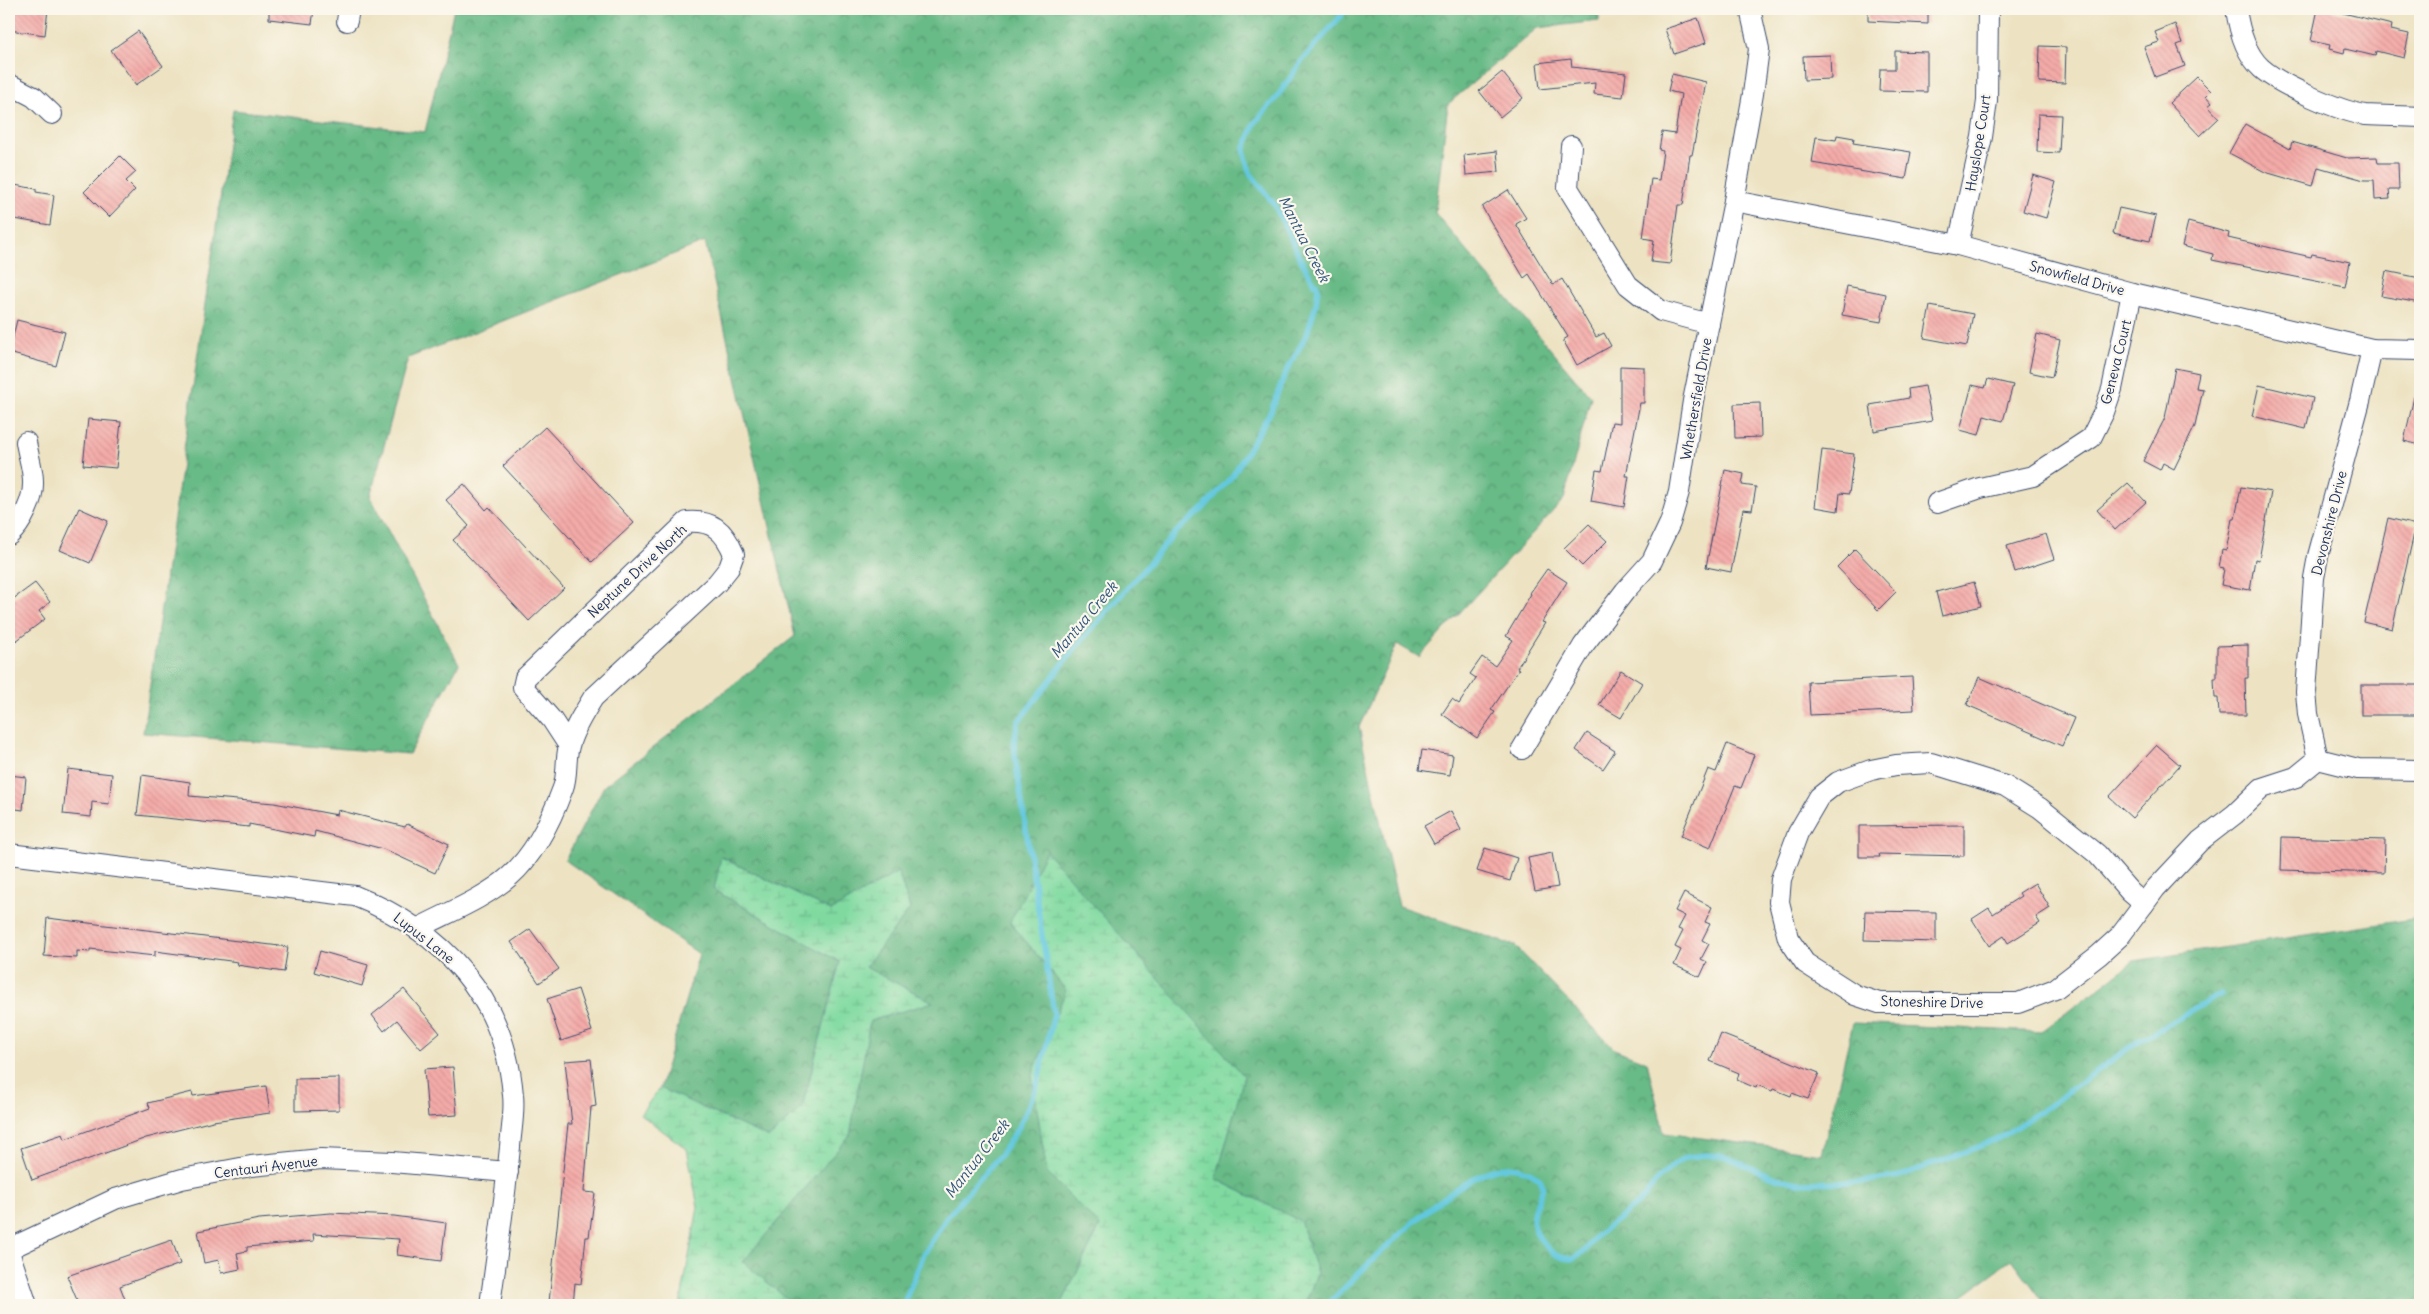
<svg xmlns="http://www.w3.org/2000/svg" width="2429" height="1314" font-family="Delius,sans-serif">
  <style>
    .forest { fill: url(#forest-crowns); stroke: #427472 }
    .wetland { fill: url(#wetland-marsh); stroke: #4e847f }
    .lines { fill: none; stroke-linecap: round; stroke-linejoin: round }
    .stream { stroke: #62c8df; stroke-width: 5.5 }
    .building { fill: url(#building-back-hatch) }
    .minor-casing { stroke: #3a4a6d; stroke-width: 22 }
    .minor { stroke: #fff; stroke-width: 20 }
    .labels { text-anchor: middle; stroke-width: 4.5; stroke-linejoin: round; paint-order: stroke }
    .street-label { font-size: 14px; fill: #1b2f5e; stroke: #fbf7ec }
    .water-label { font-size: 15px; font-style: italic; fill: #2d557e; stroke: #fbf7ec }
  </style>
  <defs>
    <pattern id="forest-crowns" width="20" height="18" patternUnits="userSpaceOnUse" patternTransform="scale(1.25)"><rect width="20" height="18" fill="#68ba86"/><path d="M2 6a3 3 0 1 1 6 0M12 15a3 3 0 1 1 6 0" fill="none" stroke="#559871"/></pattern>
    <pattern id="wetland-marsh" width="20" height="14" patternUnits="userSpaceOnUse" patternTransform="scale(1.25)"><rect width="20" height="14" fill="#80daa0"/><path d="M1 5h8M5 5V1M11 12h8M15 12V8" fill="none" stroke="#6ebb8c"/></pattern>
    <pattern id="building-back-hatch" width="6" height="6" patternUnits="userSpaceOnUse" patternTransform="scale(1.25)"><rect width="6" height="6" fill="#f4aba8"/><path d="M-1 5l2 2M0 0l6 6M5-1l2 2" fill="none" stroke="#d19393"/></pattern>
  </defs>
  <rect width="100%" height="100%" fill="#fbf7ec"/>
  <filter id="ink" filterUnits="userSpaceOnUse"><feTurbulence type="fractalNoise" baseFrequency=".02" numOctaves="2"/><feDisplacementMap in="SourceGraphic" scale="10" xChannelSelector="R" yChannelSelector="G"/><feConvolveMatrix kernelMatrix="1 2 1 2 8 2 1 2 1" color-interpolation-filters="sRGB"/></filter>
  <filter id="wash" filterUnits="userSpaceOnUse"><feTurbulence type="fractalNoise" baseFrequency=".0096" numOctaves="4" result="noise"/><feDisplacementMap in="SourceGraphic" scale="20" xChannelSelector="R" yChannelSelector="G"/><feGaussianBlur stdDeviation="1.12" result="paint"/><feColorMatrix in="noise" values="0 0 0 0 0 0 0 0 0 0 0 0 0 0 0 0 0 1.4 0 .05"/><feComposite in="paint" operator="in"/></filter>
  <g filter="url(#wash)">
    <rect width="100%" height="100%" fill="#ede3c3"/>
    <path class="forest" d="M 454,9 L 1599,9 L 1599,21 L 1537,28 L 1448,104 L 1435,213 L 1591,397 L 1564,499 L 1419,657 L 1397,644 L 1359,727 L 1399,906 L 1515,946 L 1614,1049 L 1647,1062 L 1664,1133 L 1822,1154 L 1853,1023 L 2041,1032 L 2134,961 L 2420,918 L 2420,1033 L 2411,1032 L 2420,1041 L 2420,1305 L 2046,1305 L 2012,1259 L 1950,1305 L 1305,1305 L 1317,1273 L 1300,1221 L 1216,1179 L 1244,1076 L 1010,922 L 1066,990 L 1032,1076 L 1047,1173 L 1100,1226 L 1061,1305 L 794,1305 L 742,1262 L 850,1135 L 870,1021 L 932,1002 L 865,967 L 910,909 L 898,872 L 831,911 L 722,857 L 714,890 L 840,962 L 802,1108 L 769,1138 L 660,1088 L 699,954 L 565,860 L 604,786 L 795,636 L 705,242 L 408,358 L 370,497 L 459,664 L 409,754 L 143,733 L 233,110 L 425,132 Z"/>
    <g class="wetland">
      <path d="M 1046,851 L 1244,1076 L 1216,1179 L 1300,1221 L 1317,1273 L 1305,1305 L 1061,1305 L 1100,1226 L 1047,1173 L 1032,1076 L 1066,990 L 1010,922 Z"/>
      <path d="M 721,857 L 831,911 L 898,872 L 910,909 L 865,967 L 933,1002 L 870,1021 L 850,1135 L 743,1262 L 794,1305 L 680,1305 L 698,1207 L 687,1149 L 640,1114 L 660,1088 L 769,1138 L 802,1108 L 840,962 L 714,890 Z"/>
    </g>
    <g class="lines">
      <g class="stream">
        <path d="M 903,1305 L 924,1254 L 947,1217 L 1001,1154 L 1020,1125 L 1036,1089 L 1054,1014 L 1016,764 L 1014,742 L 1018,722 L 1076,647 L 1177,531 L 1202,510 L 1233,475 L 1271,411 L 1284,376 L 1307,334 L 1316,304 L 1318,288 L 1302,262 L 1274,204 L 1250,173 L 1244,150 L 1255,123 L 1277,97 L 1301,62 L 1347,9"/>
        <path d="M 1327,1305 C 1363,1270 1460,1166 1509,1167 C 1520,1168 1546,1174 1542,1190 C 1540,1199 1534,1205 1533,1215 C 1532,1235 1551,1259 1572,1259 L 1586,1250 L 1594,1238 L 1638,1204 L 1659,1178 L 1674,1165 L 1687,1157 L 1706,1155 L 1723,1156 L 1776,1178 L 1798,1183 L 1860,1182 L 1900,1176 L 1994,1141 L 2047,1107 L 2137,1042 L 2221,994"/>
      </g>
    </g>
    <g id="blocks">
      <g class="building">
        <path d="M 9,9 L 48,9 L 45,35 L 9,30 Z"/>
        <path d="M 269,9 L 314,9 L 312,24 L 269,19 Z"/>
        <path d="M 1868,9 L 1928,9 L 1928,24 L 1868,21 Z"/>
        <path d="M 2318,9 L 2327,9 L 2392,25 L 2391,30 L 2409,34 L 2404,58 L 2376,51 L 2375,56 L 2345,49 L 2344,53 L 2329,49 L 2330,45 L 2311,41 Z"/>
        <path d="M 1698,18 L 1706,43 L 1674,54 L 1665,29 Z"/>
        <path d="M 2175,24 L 2182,43 L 2177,45 L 2185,66 L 2155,77 L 2144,47 L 2159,42 L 2155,32 Z"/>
        <path d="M 138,31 L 163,66 L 136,85 L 111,50 Z"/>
        <path d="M 2040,46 L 2066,47 L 2065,83 L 2039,82 Z"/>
        <path d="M 1895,51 L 1927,52 L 1927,92 L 1879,91 L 1880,69 L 1895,69 Z"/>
        <path d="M 1830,55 L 1831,79 L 1804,80 L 1803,56 Z"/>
        <path d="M 1571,59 L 1572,67 L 1626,73 L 1623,97 L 1594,94 L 1595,83 L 1540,89 L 1537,63 Z"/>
        <path d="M 1502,72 L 1523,98 L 1500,117 L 1479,91 Z"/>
        <path d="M 1672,74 L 1706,82 L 1692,155 L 1690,155 L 1683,205 L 1678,205 L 1670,264 L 1651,262 L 1654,240 L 1643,238 L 1651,179 L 1659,180 L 1663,151 L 1659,150 L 1662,132 L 1675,134 L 1681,94 L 1668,91 Z"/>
        <path d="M 2197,77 L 2211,91 L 2206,96 L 2212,103 L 2208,106 L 2219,118 L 2200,136 L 2169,103 Z"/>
        <path d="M 2038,114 L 2061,115 L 2059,153 L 2037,152 Z"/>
        <path d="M 2245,124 L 2290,149 L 2292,142 L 2347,158 L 2377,157 L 2378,163 L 2398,163 L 2399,190 L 2389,190 L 2390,199 L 2375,200 L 2374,180 L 2364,180 L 2318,167 L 2313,186 L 2265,172 L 2229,153 Z"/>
        <path d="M 1837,135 L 1854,138 L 1853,143 L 1911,152 L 1906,179 L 1812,163 L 1816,137 L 1836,140 Z"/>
        <path d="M 1497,151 L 1499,172 L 1466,175 L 1464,155 Z"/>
        <path d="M 120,156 L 136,172 L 126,181 L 135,190 L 109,217 L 84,192 Z"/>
        <path d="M 2033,175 L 2056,182 L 2046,218 L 2023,211 Z"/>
        <path d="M 9,184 L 36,189 L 36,192 L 54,195 L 50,225 L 9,218 Z"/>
        <path d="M 1508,190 L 1526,218 L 1516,224 L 1553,285 L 1562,279 L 1596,337 L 1604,333 L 1611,346 L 1577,365 L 1563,340 L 1568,337 L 1529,274 L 1524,278 L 1482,207 Z"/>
        <path d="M 2119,208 L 2156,216 L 2150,241 L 2113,233 Z"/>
        <path d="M 2188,222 L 2229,233 L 2228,238 L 2311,257 L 2312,254 L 2350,262 L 2345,287 L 2212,260 L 2213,254 L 2182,246 Z"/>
        <path d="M 2386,271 L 2420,278 L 2420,303 L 2381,296 Z"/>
        <path d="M 1847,286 L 1886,294 L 1881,322 L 1842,315 Z"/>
        <path d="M 1930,306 L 1973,314 L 1967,346 L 1924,338 Z"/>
        <path d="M 17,320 L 65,332 L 56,366 L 9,353 Z"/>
        <path d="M 2037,334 L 2060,340 L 2052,377 L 2029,372 Z"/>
        <path d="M 1620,366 L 1644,367 L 1644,403 L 1640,403 L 1626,476 L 1629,476 L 1624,507 L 1591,501 L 1596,470 L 1602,471 L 1612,422 L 1620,423 Z"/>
        <path d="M 2175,368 L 2199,373 L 2196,388 L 2203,389 L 2195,426 L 2174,469 L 2163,463 L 2160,470 L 2143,461 L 2165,418 Z"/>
        <path d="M 1988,379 L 2013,385 L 2003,421 L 1984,416 L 1979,435 L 1960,430 L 1972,385 L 1985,388 Z"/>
        <path d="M 2259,385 L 2313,398 L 2306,429 L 2252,416 Z"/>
        <path d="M 1925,386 L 1932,421 L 1874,431 L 1870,405 L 1909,398 L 1908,389 Z"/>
        <path d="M 2414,397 L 2420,398 L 2420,445 L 2404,441 Z"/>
        <path d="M 1760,403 L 1761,437 L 1735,438 L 1734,404 Z"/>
        <path d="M 88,419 L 121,422 L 116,468 L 83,465 Z"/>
        <path d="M 545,427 L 634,523 L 592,562 L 503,466 Z"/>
        <path d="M 1822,450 L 1854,454 L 1849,494 L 1840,493 L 1838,511 L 1815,507 Z"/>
        <path d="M 1725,470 L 1744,474 L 1742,485 L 1756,487 L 1752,510 L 1743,509 L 1731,572 L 1706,567 Z"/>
        <path d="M 2128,483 L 2146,502 L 2115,530 L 2097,510 Z"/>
        <path d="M 464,484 L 486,510 L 489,507 L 564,588 L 529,621 L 453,540 L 469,526 L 446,500 Z"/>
        <path d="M 2241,487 L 2271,492 L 2259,560 L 2255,559 L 2250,590 L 2221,585 L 2224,569 L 2219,568 L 2222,550 L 2226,551 L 2232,519 L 2235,519 Z"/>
        <path d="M 79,508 L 108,521 L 90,563 L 60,550 Z"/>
        <path d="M 2388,518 L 2416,525 L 2392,629 L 2364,622 Z"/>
        <path d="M 1589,524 L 1607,541 L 1582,566 L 1564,548 Z"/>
        <path d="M 2046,534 L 2054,559 L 2015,572 L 2007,546 Z"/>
        <path d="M 1855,549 L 1896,592 L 1878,610 L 1837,567 Z"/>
        <path d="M 1547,569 L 1567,582 L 1542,622 L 1545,623 L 1517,668 L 1519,669 L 1491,710 L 1495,712 L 1477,738 L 1442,714 L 1452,699 L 1459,704 L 1476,678 L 1470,674 L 1482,657 L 1495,666 L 1513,640 L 1506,636 L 1531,594 L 1530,593 Z"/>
        <path d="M 1974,582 L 1981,606 L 1942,616 L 1936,592 Z"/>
        <path d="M 35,583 L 50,602 L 39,611 L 45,619 L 16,641 L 9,631 L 9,602 Z"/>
        <path d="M 2248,645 L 2248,678 L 2245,678 L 2246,715 L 2219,715 L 2218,698 L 2215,698 L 2214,678 L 2217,678 L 2217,646 Z"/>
        <path d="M 1621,670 L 1642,683 L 1621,718 L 1599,705 Z"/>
        <path d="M 1912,677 L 1914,710 L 1810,715 L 1808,682 Z"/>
        <path d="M 1979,677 L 2074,718 L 2062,746 L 1967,705 Z"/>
        <rect x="2361" y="685" width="59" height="30"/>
        <path d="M 1587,733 L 1615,751 L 1603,769 L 1576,750 Z"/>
        <path d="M 1727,744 L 1754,755 L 1741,788 L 1735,786 L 1710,848 L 1681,836 L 1708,769 L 1716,772 Z"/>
        <path d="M 2157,745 L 2180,765 L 2132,818 L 2109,797 Z"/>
        <path d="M 1422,750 L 1453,755 L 1450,775 L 1419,770 Z"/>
        <path d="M 68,769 L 112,774 L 109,804 L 92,802 L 91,817 L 63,814 Z"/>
        <path d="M 9,775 L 26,777 L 23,810 L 9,808 Z"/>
        <path d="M 142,775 L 190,782 L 189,796 L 274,803 L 337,815 L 338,810 L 405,827 L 407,824 L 449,844 L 435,873 L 383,849 L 315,831 L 314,837 L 249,824 L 249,827 L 137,815 Z"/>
        <path d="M 1451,811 L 1461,830 L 1434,844 L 1424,826 Z"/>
        <path d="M 1964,825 L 1964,856 L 1879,854 L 1880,857 L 1859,857 L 1859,826 Z"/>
        <path d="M 2282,837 L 2385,840 L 2384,873 L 2281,870 Z"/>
        <path d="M 1485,848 L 1517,858 L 1510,881 L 1477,871 Z"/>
        <path d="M 1552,853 L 1558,887 L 1535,891 L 1528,858 Z"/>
        <path d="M 2035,883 L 2050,908 L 2036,917 L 2040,923 L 2008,943 L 2004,936 L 1989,946 L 1972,919 L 1989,908 L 1993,914 L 2021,896 L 2019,893 Z"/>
        <path d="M 1684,893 L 1712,907 L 1705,922 L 1710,924 L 1702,940 L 1709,944 L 1701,959 L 1707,962 L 1700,977 L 1674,965 L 1681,950 L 1675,947 L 1683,931 L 1678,929 L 1685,916 L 1675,911 Z"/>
        <path d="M 1865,911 L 1936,912 L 1936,942 L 1864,940 Z"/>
        <path d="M 47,918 L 288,947 L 284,972 L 237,965 L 238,962 L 155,951 L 155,956 L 90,949 L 90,952 L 77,951 L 77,958 L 44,956 Z"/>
        <path d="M 530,929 L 559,969 L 539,983 L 511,942 Z"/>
        <path d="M 320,951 L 368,965 L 362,986 L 314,972 Z"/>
        <path d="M 404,989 L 440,1033 L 421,1049 L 397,1020 L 384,1031 L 372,1015 Z"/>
        <path d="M 578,989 L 592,1031 L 561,1041 L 547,999 Z"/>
        <path d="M 1721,1034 L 1819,1073 L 1808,1099 L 1792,1093 L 1791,1096 L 1773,1089 L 1772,1091 L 1757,1085 L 1756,1088 L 1737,1080 L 1739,1073 L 1710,1061 Z"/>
        <path d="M 591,1059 L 596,1106 L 591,1107 L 584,1192 L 595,1193 L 589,1237 L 586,1237 L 581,1284 L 575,1283 L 573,1305 L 549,1302 L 568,1124 L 572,1124 L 565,1061 Z"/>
        <path d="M 453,1067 L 457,1115 L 428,1117 L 424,1069 Z"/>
        <path d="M 339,1078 L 339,1110 L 295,1111 L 295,1079 Z"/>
        <path d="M 266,1086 L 270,1113 L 213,1121 L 146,1138 L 32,1180 L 21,1148 L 63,1134 L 65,1139 L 150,1108 L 148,1103 L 192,1092 L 193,1096 Z"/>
        <path d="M 331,1213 L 394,1216 L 446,1223 L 441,1261 L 397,1255 L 399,1239 L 313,1234 L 314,1241 L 247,1247 L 247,1251 L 237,1253 L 240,1269 L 221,1273 L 219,1260 L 204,1263 L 198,1231 L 259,1219 Z"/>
        <path d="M 172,1240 L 180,1264 L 120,1286 L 126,1302 L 118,1305 L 79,1305 L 67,1276 Z"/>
      </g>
    </g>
  </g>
  <g filter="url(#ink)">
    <use href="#blocks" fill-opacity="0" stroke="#3a4a6d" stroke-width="1"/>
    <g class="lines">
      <g class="minor-casing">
        <g id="minor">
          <path d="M 2236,9 C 2239,30 2245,53 2261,68 C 2280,85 2341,112 2366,115 C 2384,116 2402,116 2420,117"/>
          <path d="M 347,21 L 349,9"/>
          <path d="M 9,84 L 34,97 L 52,114"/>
          <path d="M 1571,146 L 1568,188 L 1628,285 L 1661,311 L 1709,324"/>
          <path d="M 1734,201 L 1958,245 L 2132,293 L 2372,349 L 2420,350"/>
          <path d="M 1958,245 L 1982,137 L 1987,101 L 1988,9"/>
          <path d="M 1937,503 L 1980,488 L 2033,476 L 2091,438 L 2104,412 L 2112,389 L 2132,293"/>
          <path d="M 9,535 C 22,524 34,499 33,481 C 33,469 28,455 26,442"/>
          <path d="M 1522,749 L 1583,646 L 1625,591 L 1652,561 L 1670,523 L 1679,492 L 1693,401 L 1734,201 L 1753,94 L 1759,49 L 1750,9"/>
          <path d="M 2318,759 L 2308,714 L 2306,692 L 2314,578 L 2318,556 L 2360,401 L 2372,349"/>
          <path d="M 1931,763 L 2005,786 L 2040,808 L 2097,854 L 2130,892 L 2144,904 L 2120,936 L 2099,955 L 2055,989 L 2018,1003 L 1879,1003 L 1855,995 L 1805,963 L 1788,938 L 1779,902 L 1781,879 L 1798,833 L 1819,797 L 1838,782 L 1871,770 L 1896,765 Z"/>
          <path d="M 9,854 L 355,896 C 443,931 505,998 513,1095 C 515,1112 511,1131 510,1147 C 505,1200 497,1253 490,1305"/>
          <path d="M 2144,904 L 2155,889 L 2200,841 L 2235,814 L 2262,788 L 2296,777 L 2318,759 L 2358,769 L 2420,770"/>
          <path d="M 417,929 C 447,913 484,899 510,876 C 534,855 552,818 563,788 C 568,775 565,759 569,746 C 573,729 584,713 593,698 L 717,583 L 729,568 L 734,554 C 724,530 712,520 687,522 L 525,678 L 523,687 L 552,720 L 569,746"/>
          <path d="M 9,1249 L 115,1199 L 182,1179 L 251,1166 L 321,1159 L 392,1162 L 508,1172"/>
          <path d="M 9,1252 L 27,1305"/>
        </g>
      </g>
      <use href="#minor" class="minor"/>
    </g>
  </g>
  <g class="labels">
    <g class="street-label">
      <text transform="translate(1978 143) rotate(-81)" y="5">Hayslope Court</text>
      <text transform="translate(2077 278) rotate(15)" y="5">Snowfield Drive</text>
      <text transform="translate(2116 362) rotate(-76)" y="5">Geneva Court</text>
      <text transform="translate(1696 399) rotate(-80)" y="5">Whethersfield Drive</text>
      <text transform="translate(2329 523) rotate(-76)" y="5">Devonshire Drive</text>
      <text transform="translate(637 571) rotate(-43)" y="5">Neptune Drive North</text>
      <text transform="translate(424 938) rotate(38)" y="5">Lupus Lane</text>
      <text transform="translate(1932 1002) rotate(1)" y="5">Stoneshire Drive</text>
      <text transform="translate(266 1167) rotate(-7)" y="5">Centauri Avenue</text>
    </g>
    <g class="water-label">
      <text transform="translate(1304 239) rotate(63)" y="5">Mantua Creek</text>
      <text transform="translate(1084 620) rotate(-50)" y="5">Mantua Creek</text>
      <text transform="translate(977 1159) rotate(-52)" y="5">Mantua Creek</text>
    </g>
  </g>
  <rect width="2429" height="1314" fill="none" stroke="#fbf7ec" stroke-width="30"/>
</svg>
